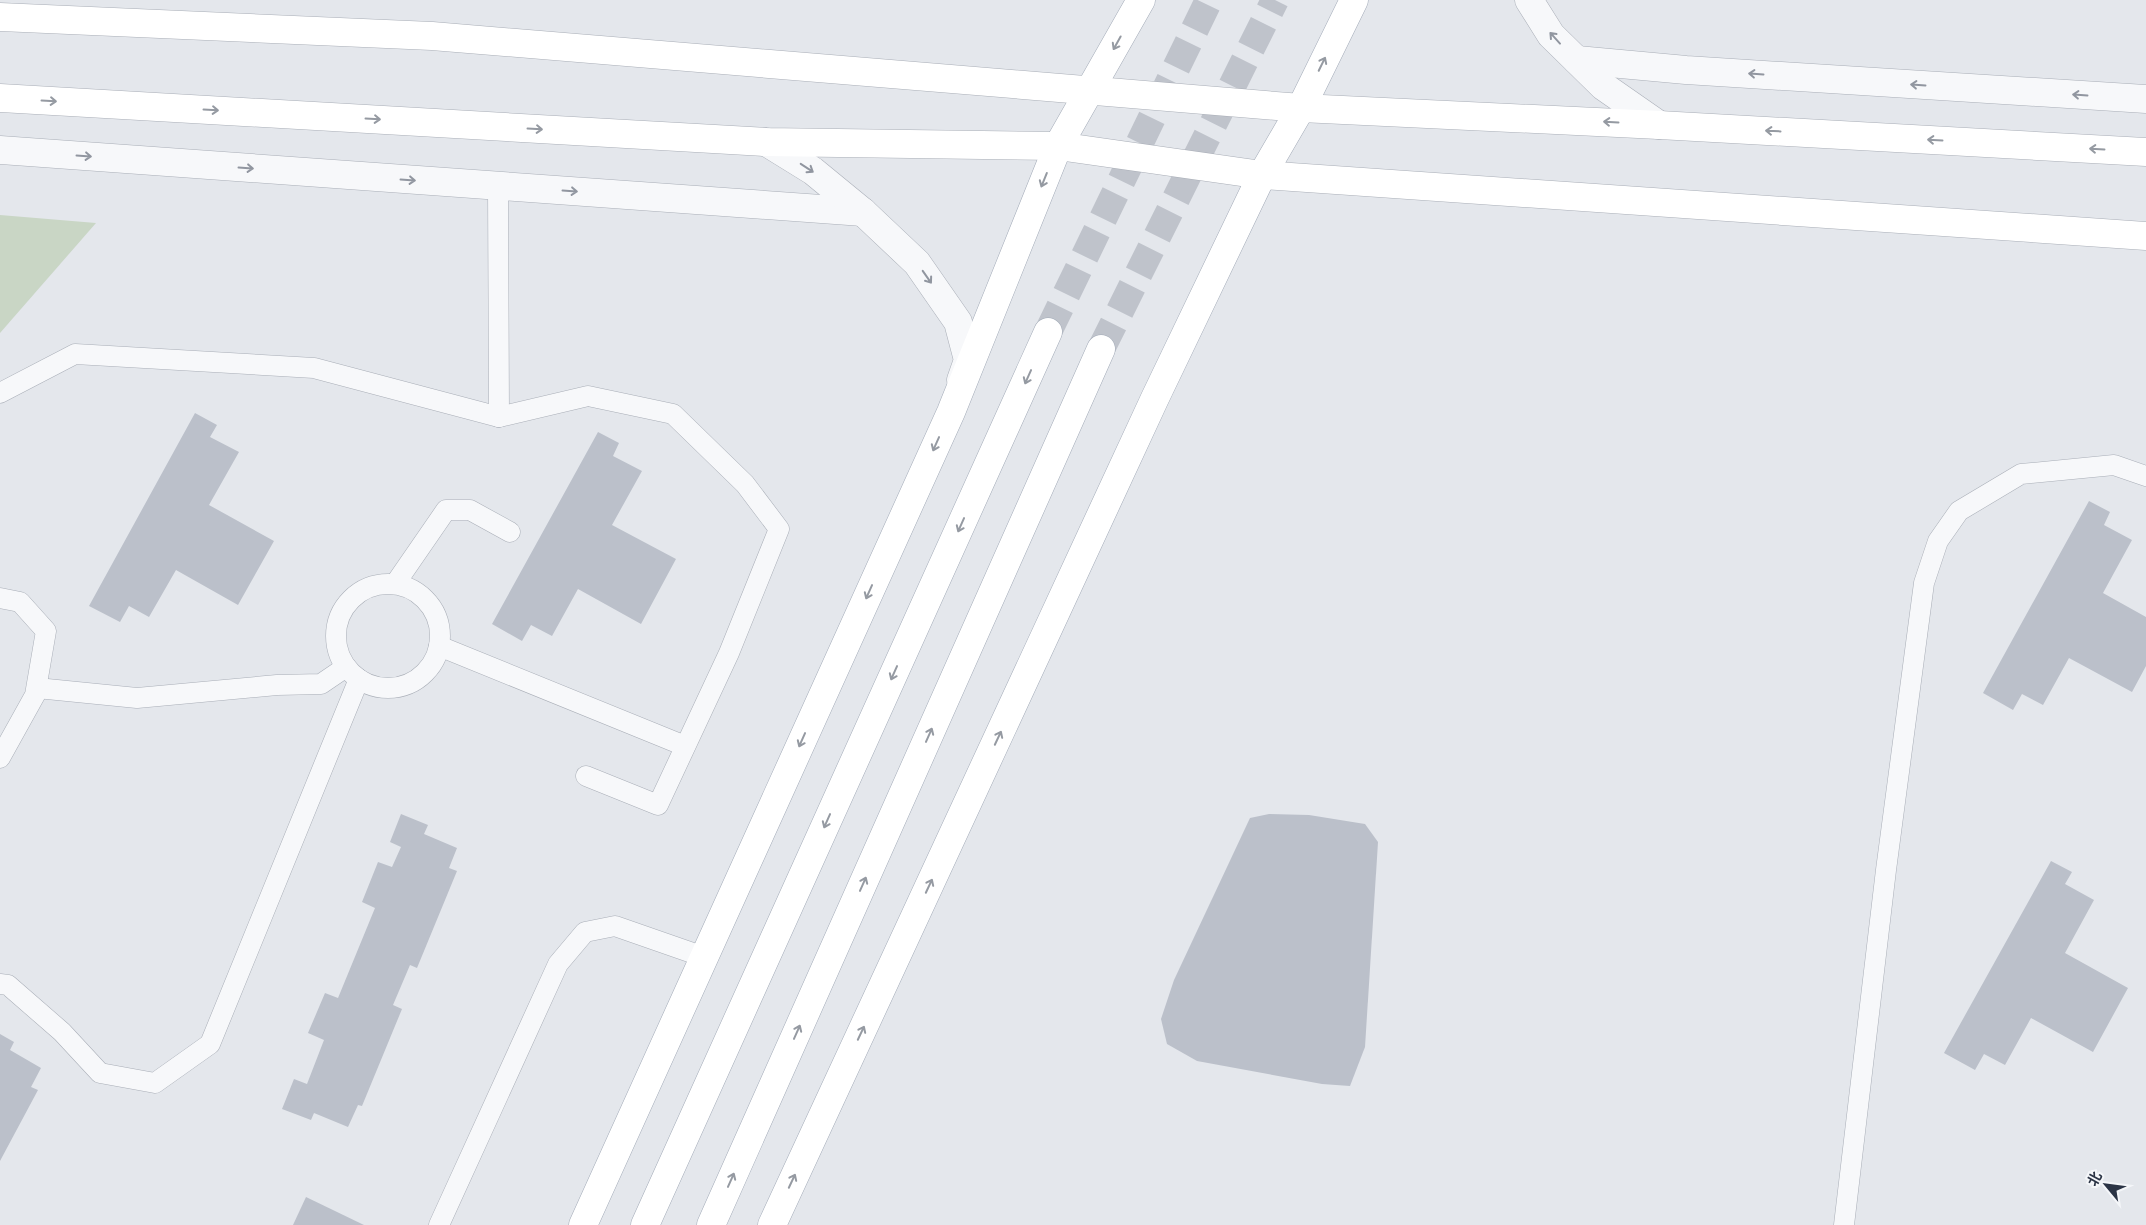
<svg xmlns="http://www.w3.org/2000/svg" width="2146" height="1225" font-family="Lato,'Noto Sans SC',sans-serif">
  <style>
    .green { fill: #c9d6c5 }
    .building { fill: #bbc0ca }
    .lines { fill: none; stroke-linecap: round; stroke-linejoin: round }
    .primary-tunnel { stroke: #bfc3cb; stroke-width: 28; stroke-dasharray: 28 14; stroke-linecap: butt }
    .service-casing { stroke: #a9aeb7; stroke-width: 21 }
    .minor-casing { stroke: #a9aeb7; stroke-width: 29 }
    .tertiary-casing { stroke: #a9aeb7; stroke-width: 29 }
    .secondary-casing { stroke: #a9aeb7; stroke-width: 29 }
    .primary-casing { stroke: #a3abb8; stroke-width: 29 }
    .service { stroke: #f7f8fa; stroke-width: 20 }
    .minor { stroke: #f7f8fa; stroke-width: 28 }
    .tertiary { stroke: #f7f8fa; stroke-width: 28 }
    .secondary { stroke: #fff; stroke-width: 28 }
    .primary { stroke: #fff; stroke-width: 28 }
    .oneway { stroke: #9196a0 }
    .oneway2 { stroke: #959aa2 }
  </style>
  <rect width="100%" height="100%" fill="#e4e7ec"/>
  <path class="green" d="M 0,215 L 96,223 L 0,333 Z"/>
  <g class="building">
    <path d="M 195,413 L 217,425 L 210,437 L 239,452 L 209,505 L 274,541 L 238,605 L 176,570 L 149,617 L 129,606 L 120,622 L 89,606 Z"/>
    <path d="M 598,432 L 619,443 L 613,456 L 642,471 L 612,525 L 676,559 L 641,624 L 578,589 L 552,636 L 531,625 L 522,641 L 492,624 Z"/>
    <path d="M 2089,501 L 2110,512 L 2104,525 L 2132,540 L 2103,593 L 2146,617 L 2146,666 L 2132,692 L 2069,658 L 2043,705 L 2022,694 L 2013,710 L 1983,693 Z"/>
    <path d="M 401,814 L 428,825 L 424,834 L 457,848 L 449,868 L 457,871 L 417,968 L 410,965 L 393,1005 L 402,1009 L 362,1106 L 358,1105 L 348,1127 L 314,1113 L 311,1120 L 282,1109 L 294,1079 L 307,1084 L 324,1040 L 308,1033 L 325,993 L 338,998 L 375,908 L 362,902 L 378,862 L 392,867 L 401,847 L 390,842 Z"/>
    <path d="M 1269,814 L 1309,815 L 1365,824 L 1378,842 L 1365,1047 L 1350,1086 L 1322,1084 L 1197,1061 L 1167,1044 L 1161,1019 L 1174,980 L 1250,818 Z"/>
    <path d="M 2051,861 L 2072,872 L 2065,884 L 2094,900 L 2065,953 L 2128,988 L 2093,1052 L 2031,1018 L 2005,1065 L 1984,1054 L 1975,1070 L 1944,1053 Z"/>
    <path d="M 0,1034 L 14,1042 L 10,1050 L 41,1068 L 31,1087 L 38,1090 L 0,1161 Z"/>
    <path d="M 306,1197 L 364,1225 L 293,1225 Z"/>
  </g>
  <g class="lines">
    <g class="primary-tunnel">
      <path d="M 1048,332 L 1209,0"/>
      <path d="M 1101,349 L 1275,0"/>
    </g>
    <g class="service-casing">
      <g id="service">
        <path d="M 0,393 L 75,354 L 314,368 L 499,417 L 498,186"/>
        <path d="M 499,417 L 588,396 L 673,414 L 745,484 L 779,529 L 729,653 L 658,805 L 586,776"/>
        <path d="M 395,584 L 446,510 L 470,510 L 510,532"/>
        <circle cx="388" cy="636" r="52"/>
        <path d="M 0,598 L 20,602 L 46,631 L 35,695 L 0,758"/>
        <path d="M 439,646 L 685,746"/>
        <path d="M 37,688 L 137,698 L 277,685 L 321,684 L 346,667"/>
        <path d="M 0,984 L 8,985 L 62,1032 L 100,1073 L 155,1083 L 210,1044 L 359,679"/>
        <path d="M 439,1225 L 558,964 L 585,932 L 615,926 L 704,957"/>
        <path d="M 1844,1225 L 1886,870 L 1924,583 L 1938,541 L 1959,511 L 2021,474 L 2114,465 L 2146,476"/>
      </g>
    </g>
    <g class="minor-casing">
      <g id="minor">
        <path d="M 1577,60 L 1686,70 L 2146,99"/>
        <path d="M 0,150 L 863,212"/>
      </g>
    </g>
    <g class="tertiary-casing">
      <g id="tertiary">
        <path d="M 1529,0 L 1551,35 L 1603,86 L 1659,125"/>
        <path d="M 766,142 L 813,171 L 863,212 L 917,263 L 958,322 L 968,360 L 961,380"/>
      </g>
    </g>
    <g class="secondary-casing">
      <g id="secondary">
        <path d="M 0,17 L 432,36 L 1301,108 L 1659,125 L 2146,152"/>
        <path d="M 0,98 L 766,142 L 1058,146 L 1262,175 L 2146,236"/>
      </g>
    </g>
    <g class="primary-casing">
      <g id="primary">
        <path d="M 583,1225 L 951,412 L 1058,146 L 1141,0"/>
        <path d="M 645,1225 L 1048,332"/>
        <path d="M 711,1225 L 1101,349"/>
        <path d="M 772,1225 L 1155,398 L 1262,175 L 1301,108 L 1354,0"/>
      </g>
    </g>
    <use href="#service" class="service"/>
    <use href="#minor" class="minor"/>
    <use href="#tertiary" class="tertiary"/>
    <use href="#secondary" class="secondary"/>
    <use href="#primary" class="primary"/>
  </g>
  <defs><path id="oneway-shaft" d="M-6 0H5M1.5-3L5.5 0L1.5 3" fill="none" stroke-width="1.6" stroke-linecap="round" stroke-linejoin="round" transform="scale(1.25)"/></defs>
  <g class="oneway">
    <use href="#oneway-shaft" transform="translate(1555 38) rotate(-132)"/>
    <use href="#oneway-shaft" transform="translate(1756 74) rotate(-176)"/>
    <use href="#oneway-shaft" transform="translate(1918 85) rotate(-176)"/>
    <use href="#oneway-shaft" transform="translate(2080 95) rotate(-176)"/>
    <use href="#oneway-shaft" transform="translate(84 156) rotate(4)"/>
    <use href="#oneway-shaft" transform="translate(246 168) rotate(4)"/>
    <use href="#oneway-shaft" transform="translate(807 168) rotate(33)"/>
    <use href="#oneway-shaft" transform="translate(408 180) rotate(4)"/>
    <use href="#oneway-shaft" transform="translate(570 191) rotate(4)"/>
    <use href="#oneway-shaft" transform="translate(927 277) rotate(55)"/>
  </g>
  <g class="oneway2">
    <use href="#oneway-shaft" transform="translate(1117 43) rotate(119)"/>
    <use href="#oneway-shaft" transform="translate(1322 64) rotate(-64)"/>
    <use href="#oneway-shaft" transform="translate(49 101) rotate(3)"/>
    <use href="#oneway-shaft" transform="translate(211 110) rotate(3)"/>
    <use href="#oneway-shaft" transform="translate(373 119) rotate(3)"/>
    <use href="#oneway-shaft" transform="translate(1611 122) rotate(-177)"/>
    <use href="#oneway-shaft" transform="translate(535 129) rotate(3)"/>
    <use href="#oneway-shaft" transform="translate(1773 131) rotate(-177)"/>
    <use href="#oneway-shaft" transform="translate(1935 140) rotate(-177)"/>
    <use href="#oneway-shaft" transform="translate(2097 149) rotate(-177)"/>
    <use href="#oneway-shaft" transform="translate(1044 180) rotate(112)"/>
    <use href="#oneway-shaft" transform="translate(1028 377) rotate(114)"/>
    <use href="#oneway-shaft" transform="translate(936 444) rotate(114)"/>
    <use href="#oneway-shaft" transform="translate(961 525) rotate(114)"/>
    <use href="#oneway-shaft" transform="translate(869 592) rotate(114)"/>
    <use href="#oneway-shaft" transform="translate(894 673) rotate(114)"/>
    <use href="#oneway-shaft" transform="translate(929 735) rotate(-66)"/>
    <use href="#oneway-shaft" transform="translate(998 738) rotate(-65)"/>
    <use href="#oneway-shaft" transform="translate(802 740) rotate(114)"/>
    <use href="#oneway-shaft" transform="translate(827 821) rotate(114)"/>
    <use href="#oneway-shaft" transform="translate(863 884) rotate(-66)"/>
    <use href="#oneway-shaft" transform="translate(929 886) rotate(-65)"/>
    <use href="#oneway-shaft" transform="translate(797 1032) rotate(-66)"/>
    <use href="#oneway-shaft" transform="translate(861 1033) rotate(-65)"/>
    <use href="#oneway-shaft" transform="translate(731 1180) rotate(-66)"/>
    <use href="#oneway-shaft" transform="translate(792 1181) rotate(-65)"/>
  </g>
  <g transform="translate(2106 1185) rotate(299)" stroke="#f4f6f9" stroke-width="4" paint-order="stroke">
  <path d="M0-4L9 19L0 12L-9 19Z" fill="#2b3445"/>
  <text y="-8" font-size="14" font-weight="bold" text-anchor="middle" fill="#2b3445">北</text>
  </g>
</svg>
